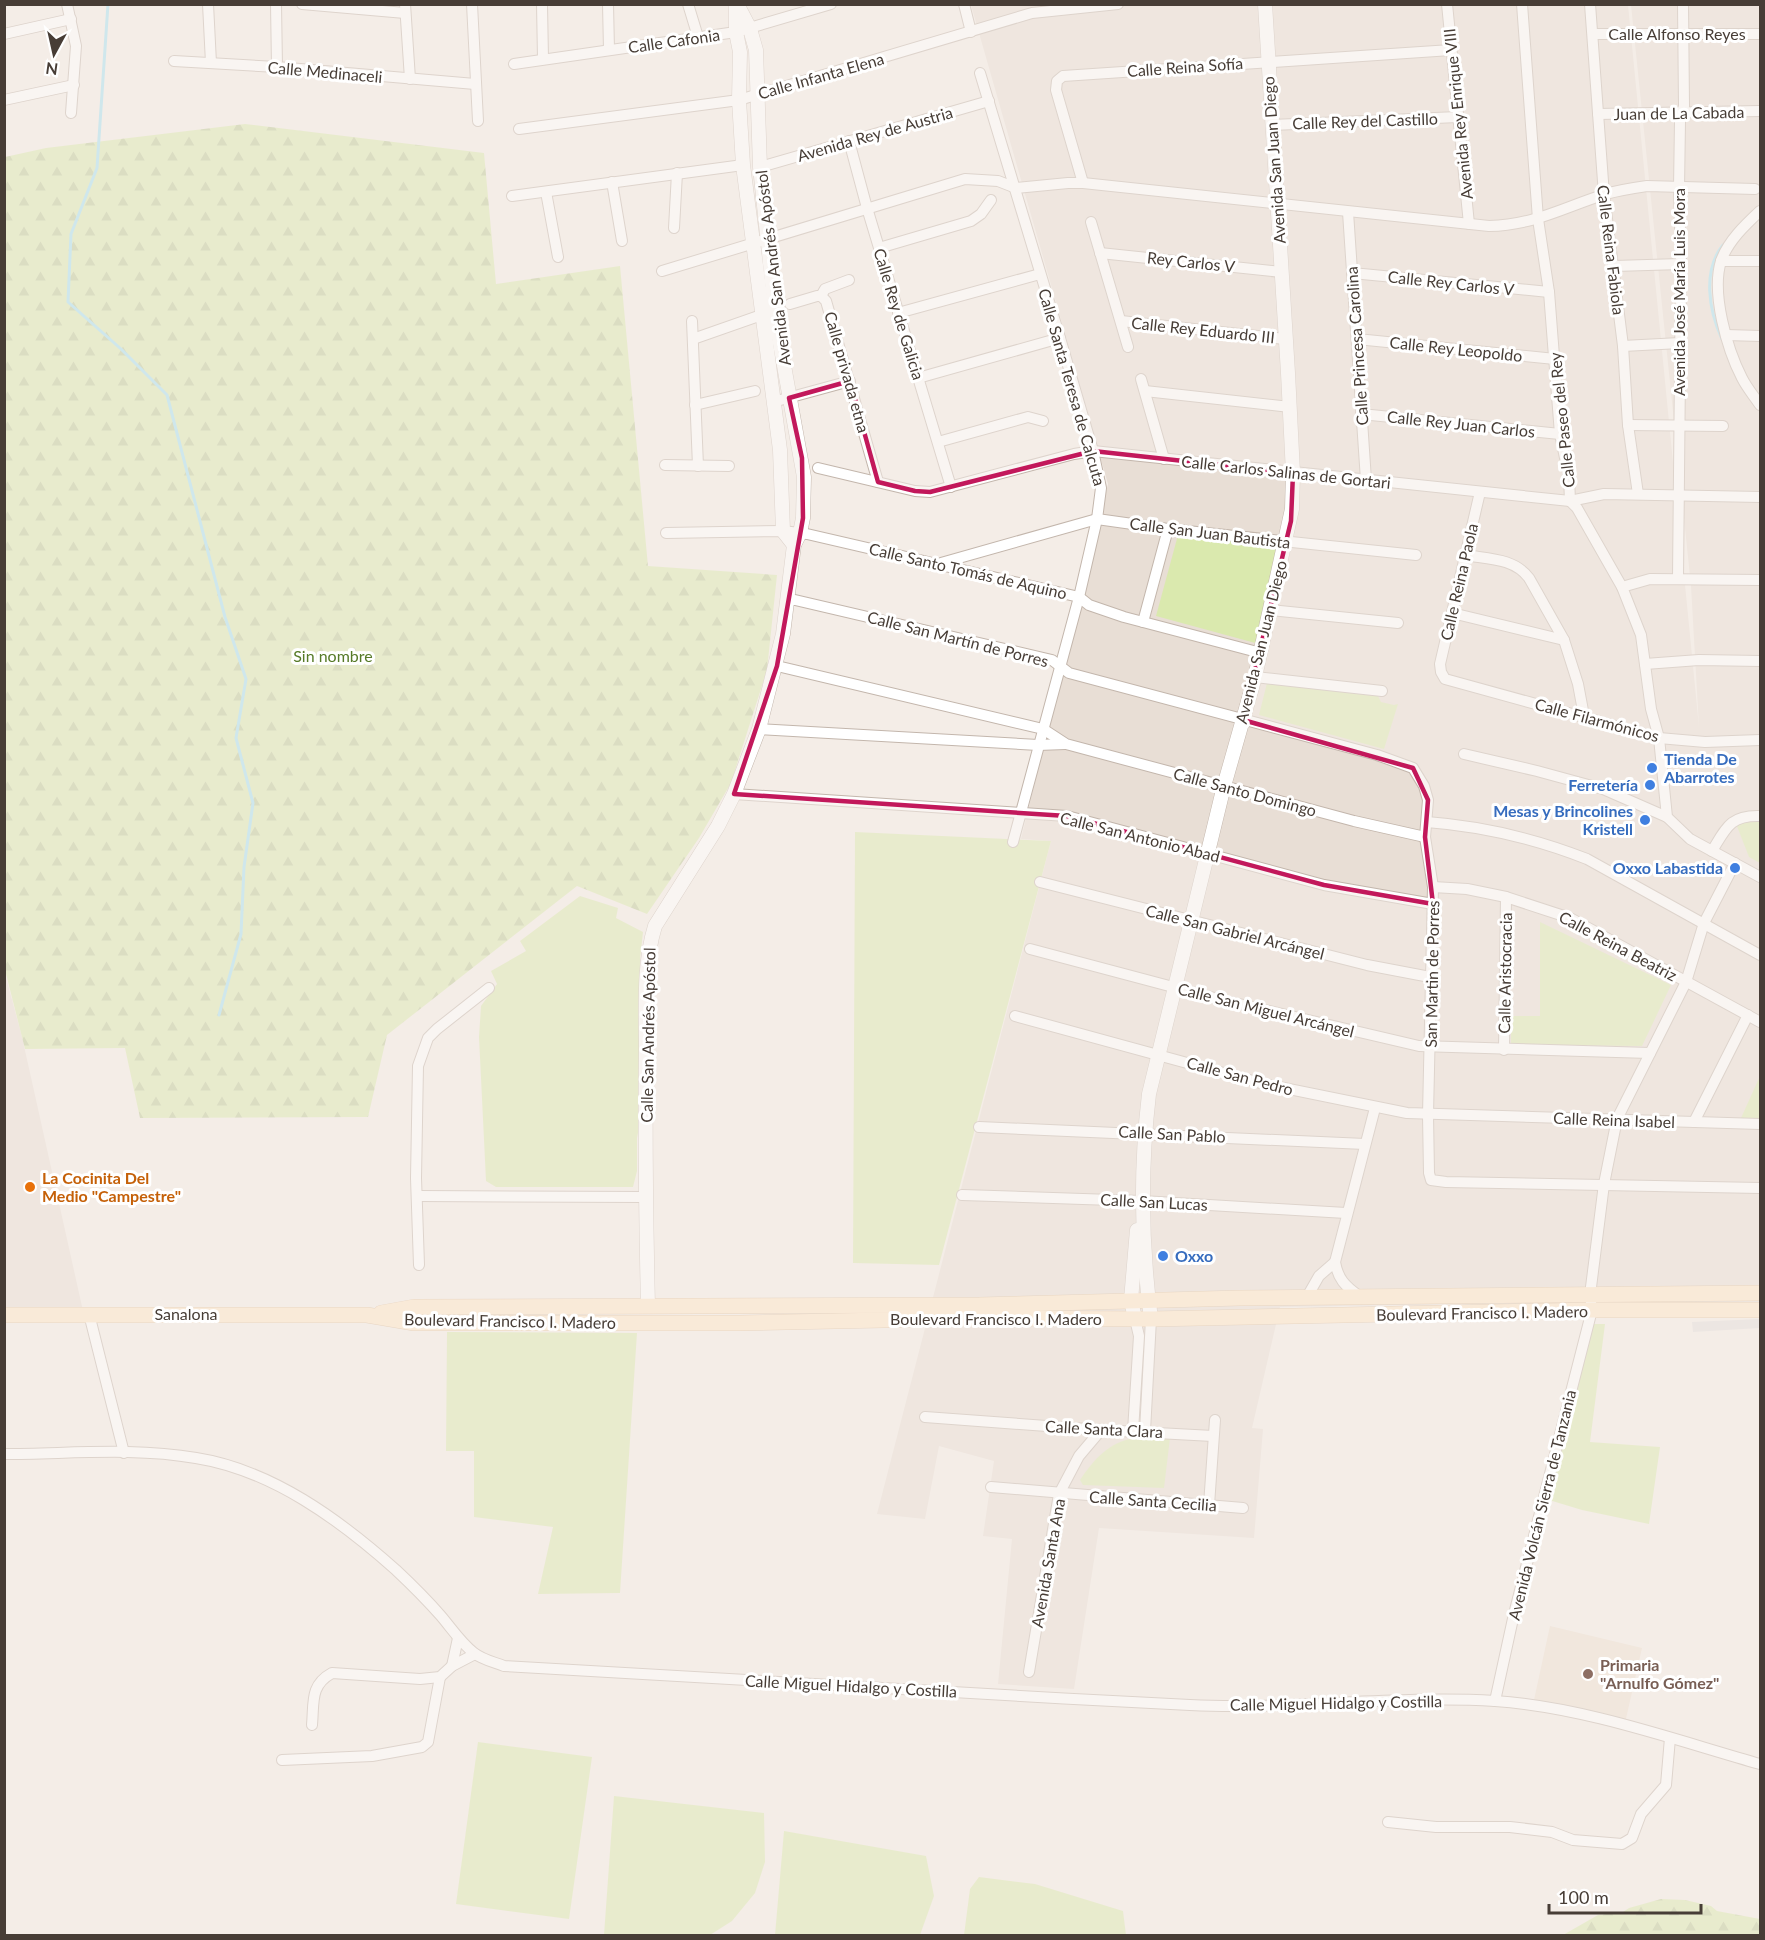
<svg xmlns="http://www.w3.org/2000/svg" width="1765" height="1940" font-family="Lato,sans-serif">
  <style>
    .residential { fill: #e8ded5 }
    .education { fill: #ede0d0 }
    .green { fill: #dae9ae }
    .forest { fill: url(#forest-firs) }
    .parking { fill: #e2dedc }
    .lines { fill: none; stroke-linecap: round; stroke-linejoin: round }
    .stream { stroke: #a2e0f2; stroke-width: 3 }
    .minor-casing { stroke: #c3b6ac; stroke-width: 12 }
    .tertiary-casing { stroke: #c3b6ac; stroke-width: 15 }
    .secondary-casing { stroke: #d8bb98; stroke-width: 16 }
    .minor { stroke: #fff; stroke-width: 10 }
    .tertiary { stroke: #fff; stroke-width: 14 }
    .secondary { stroke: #ffe6c6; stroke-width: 15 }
    .marked { fill: none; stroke: #c2185b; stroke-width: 4.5; stroke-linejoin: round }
    .shop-dot { fill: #3f7fe0; stroke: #fff; stroke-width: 2 }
    .food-dot { fill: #e8710a; stroke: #fff; stroke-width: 2 }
    .education-dot { fill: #8d6e63; stroke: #fff; stroke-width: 2 }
    .labels { text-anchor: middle; stroke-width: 6; stroke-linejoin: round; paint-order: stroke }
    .street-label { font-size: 16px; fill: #473d36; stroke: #fff }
    .park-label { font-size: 16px; fill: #567a27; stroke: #fff }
    .shop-label { font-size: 16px; font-weight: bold; fill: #366cbe; stroke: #fff; text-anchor: end }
    .food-label { font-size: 16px; font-weight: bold; fill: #c56008; stroke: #fff; text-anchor: start }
    .education-label { font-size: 16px; font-weight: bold; fill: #785e54; stroke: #fff; text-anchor: start }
  </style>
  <defs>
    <pattern id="forest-firs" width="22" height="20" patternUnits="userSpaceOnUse" patternTransform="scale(1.5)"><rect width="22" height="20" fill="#dae9ae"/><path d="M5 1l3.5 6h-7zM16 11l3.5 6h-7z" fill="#bcc996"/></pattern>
  </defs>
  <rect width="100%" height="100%" fill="#f4ede7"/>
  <g class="residential">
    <path d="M 971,5 L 1628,5 L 1699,727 L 1691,586 L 1631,5 L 1760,5 L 1760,1302 L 1518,1303 L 1280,1307 L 1252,1428 L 1263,1429 L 1254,1538 L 1099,1528 L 1074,1689 L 998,1684 L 1012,1539 L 983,1536 L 994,1461 L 939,1446 L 925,1519 L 877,1514 L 1051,841 L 1021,839 L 1108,484 Z"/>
    <path d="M 4,970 L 22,1037 L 83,1311 L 5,1313 Z"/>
  </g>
  <path class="education" d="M 1550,1626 L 1642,1648 L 1625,1723 L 1534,1700 Z"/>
  <g class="green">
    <path d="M 1178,535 L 1282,546 L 1259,644 L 1156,616 Z"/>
    <path d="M 1267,683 L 1378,696 L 1381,702 L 1394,705 L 1398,704 L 1384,749 L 1259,715 Z"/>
    <path d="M 1733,816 L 1760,817 L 1760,863 L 1749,857 Z"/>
    <path d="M 855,832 L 1051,841 L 939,1265 L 853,1263 Z"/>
    <path d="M 580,896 L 618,908 L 616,918 L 643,932 L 640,959 L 644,1100 L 637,1138 L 637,1171 L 633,1187 L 496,1187 L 486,1181 L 479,1037 L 481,1006 L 497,984 L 491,971 L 526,951 L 520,941 Z"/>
    <path d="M 1540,922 L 1671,985 L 1642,1046 L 1511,1045 L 1511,1016 L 1540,1016 Z"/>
    <path d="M 1760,1076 L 1760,1118 L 1741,1118 Z"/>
    <path d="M 1588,1324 L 1605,1324 L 1590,1442 L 1660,1447 L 1649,1524 L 1582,1510 L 1549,1500 Z"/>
    <path d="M 447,1332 L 637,1333 L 620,1593 L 538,1594 L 553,1527 L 474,1517 L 474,1451 L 446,1451 Z"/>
    <path d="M 1135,1438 L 1170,1438 L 1164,1488 L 1083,1485 L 1080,1480 C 1094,1459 1109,1442 1135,1438 Z"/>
    <path d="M 478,1742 L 592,1757 L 569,1919 L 456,1904 Z"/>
    <path d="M 614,1796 L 764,1813 L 765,1862 L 755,1893 L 732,1921 L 710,1935 L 604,1935 Z"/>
    <path d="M 784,1831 L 926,1856 L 934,1896 L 920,1935 L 775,1935 Z"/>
    <path d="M 979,1877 L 1035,1884 L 1123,1911 L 1126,1935 L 964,1935 L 970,1889 Z"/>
  </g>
  <g class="forest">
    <path d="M 245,124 L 484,153 L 496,284 L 620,266 L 648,566 L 777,575 L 767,670 L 731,783 L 699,838 L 647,914 L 577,886 L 387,1035 L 368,1117 L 140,1118 L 125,1048 L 25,1049 L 5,970 L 5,157 L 46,148 Z"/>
    <path d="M 1661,1899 L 1685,1900 L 1711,1906 L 1717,1911 L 1760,1919 L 1760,1935 L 1563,1935 L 1598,1915 L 1623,1912 L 1629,1908 Z"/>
  </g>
  <path class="parking" d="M 1760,1319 L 1760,1328 L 1693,1332 L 1692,1322 Z"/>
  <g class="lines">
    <g class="stream">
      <path d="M 108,4 L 97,168 L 71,234 L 68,302 L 121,349 L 167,395 L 225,617 L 246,679 L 236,738 L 253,803 L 244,867 L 241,934 L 219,1015"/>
      <path d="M 1722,339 C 1709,311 1702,271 1723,245"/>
    </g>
    <g class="minor-casing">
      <g id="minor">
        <path d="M 67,4 L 76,46 L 71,113"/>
        <path d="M 208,4 L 211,63"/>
        <path d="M 276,4 L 277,67"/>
        <path d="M 302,4 L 405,13"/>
        <path d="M 405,4 L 410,79"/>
        <path d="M 472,4 L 478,121"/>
        <path d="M 542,4 L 543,59"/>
        <path d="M 608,4 L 609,50"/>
        <path d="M 688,4 L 698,37"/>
        <path d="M 964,4 L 971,32"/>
        <path d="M 1447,4 L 1469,224"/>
        <path d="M 1522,4 L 1538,219 L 1549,292 L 1560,434 L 1569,477 L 1570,501 L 1577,508 L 1622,587 L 1641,635 L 1651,709 L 1659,738 L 1667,817 L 1690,839 L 1760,877"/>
        <path d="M 1590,4 L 1604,195 L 1623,346 L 1628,425 L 1638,494"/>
        <path d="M 4,34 L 71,19"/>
        <path d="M 1593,34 L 1760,34"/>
        <path d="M 174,61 L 277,67 L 475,84"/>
        <path d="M 514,64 L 736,32 L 831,4"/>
        <path d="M 980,73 L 1060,338 L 1093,451 L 1101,488 L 1097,519 L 1079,597 L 1013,842"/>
        <path d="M 4,100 L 74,85"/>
        <path d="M 1598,114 L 1760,111"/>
        <path d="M 1272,125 L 1458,117"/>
        <path d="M 519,129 L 739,100 L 1032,13 L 1118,4"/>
        <path d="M 849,141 L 867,208 L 951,487"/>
        <path d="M 760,167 L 989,101"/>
        <path d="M 612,182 L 622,241"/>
        <path d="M 1083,183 L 1056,90 L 1057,81 L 1063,76 L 1451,50"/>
        <path d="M 546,192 L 558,257"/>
        <path d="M 512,196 L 743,165"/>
        <path d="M 1760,211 C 1745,225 1728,241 1721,261 C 1711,293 1727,349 1742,378 C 1747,388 1754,396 1760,405"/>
        <path d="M 1348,212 L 1366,480"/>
        <path d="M 1091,222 L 1128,347"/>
        <path d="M 674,228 L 677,173"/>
        <path d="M 879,248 L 971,221 L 981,214 L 991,200"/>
        <path d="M 1100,253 L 1281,272"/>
        <path d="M 1721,261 L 1760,261"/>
        <path d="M 1614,266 L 1681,264"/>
        <path d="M 662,271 L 965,179 L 998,181 L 1016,188 L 1068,183 L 1083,183 L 1489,226 C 1535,225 1564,207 1606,194 C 1619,190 1633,188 1647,186 L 1755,189"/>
        <path d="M 1352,273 L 1549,292"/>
        <path d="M 821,296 L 825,289 L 849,280"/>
        <path d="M 790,304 L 817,296 L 821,296 L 826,301 L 878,482"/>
        <path d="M 898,313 L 1040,274"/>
        <path d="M 692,321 L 698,466"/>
        <path d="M 1121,321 L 1285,339"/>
        <path d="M 1726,335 L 1760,336"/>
        <path d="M 693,339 L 770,312"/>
        <path d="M 1357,339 L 1555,359"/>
        <path d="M 1623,346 L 1680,343"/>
        <path d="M 918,378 L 1060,338"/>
        <path d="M 1141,379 L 1164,459"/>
        <path d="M 1145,391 L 1290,407"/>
        <path d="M 773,402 L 850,381"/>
        <path d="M 695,405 L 755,391"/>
        <path d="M 1361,414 L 1560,434"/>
        <path d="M 1628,425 L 1723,426"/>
        <path d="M 938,442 L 1028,417 L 1043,421"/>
        <path d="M 665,465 L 729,466"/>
        <path d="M 818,468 L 915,491 L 930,492 L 1074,454 L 1093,451 L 1570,501 L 1604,494 L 1760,497"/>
        <path d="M 1480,492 L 1440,664 L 1441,672 L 1445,679 L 1659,738 L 1705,742 L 1760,740"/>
        <path d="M 666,533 L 783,531 L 807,534 L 1079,597 L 1089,605 L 1124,617 L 1261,653"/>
        <path d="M 1465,555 C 1488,559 1514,558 1529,578 L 1564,640 L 1578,684 L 1584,716"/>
        <path d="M 941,563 L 1097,519 L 1168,529 L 1416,555"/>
        <path d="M 1678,579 L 1681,264 L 1679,188 L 1680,121 L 1684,106 L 1683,4"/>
        <path d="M 1622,587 L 1650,579 L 1760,580"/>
        <path d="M 788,600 L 795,600 L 1052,660 L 1069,673 L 1377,755 L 1413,768 L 1424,786 L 1428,800 L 1425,837 L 1433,887 L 1428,1115 L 1429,1173 L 1431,1180 L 1446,1182 L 1760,1188"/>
        <path d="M 1270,610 L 1398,623"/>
        <path d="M 1452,613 L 1564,640"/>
        <path d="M 1143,622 L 1168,529"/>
        <path d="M 1645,664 L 1699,660 L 1760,661"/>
        <path d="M 777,666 L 1043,729 L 1066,744 L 1354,821 L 1425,837"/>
        <path d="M 1255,677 L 1382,691"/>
        <path d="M 759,729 L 1038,745 L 1065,744"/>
        <path d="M 1464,754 L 1537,771 L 1603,789 L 1667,817"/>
        <path d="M 734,794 L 1067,816 L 1324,885 L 1433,904"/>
        <path d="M 1427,822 C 1481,826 1536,839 1587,859 L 1760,955"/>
        <path d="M 1712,851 C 1726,828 1730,815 1760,816"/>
        <path d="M 1040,882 L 1367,965 L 1430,977"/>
        <path d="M 1433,887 L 1467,889 L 1506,897 L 1570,918 L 1760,1022"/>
        <path d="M 1030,949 L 1222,1000 L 1419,1046 L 1650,1053"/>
        <path d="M 1015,1016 L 1264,1084 L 1407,1113 L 1760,1124"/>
        <path d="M 1504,1050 L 1506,897"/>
        <path d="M 1694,1122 L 1748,1015"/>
        <path d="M 979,1127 L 1365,1144"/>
        <path d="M 962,1195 L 1142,1201 L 1346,1213"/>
        <path d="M 418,1196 L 646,1197"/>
        <path d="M 419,1265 L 416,1178 L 418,1066 L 428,1038 L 437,1029 L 489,988"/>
        <path d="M 1359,1296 C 1345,1286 1338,1279 1335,1262 L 1375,1108"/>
        <path d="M 1307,1297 L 1319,1276 L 1335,1262"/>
        <path d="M 89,1314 L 124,1453"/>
        <path d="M 925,1417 L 1101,1430 L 1213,1436"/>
        <path d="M 1133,1431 L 1139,1336 L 1135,1319"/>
        <path d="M 1145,1431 L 1151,1319"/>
        <path d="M 4,1454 C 68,1454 133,1447 196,1458 C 272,1470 340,1520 396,1570 C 412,1585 427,1600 441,1616 C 452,1629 461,1643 474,1653 C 483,1660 494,1662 504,1666 C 732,1678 961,1694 1190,1705 C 1291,1710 1393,1695 1495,1701 C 1584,1707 1675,1740 1760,1764"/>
        <path d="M 991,1487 L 1243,1508"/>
        <path d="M 1209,1505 L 1215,1420"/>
        <path d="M 452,1666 L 458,1638"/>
        <path d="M 1029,1672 L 1059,1494 L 1079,1456 L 1101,1430"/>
        <path d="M 1495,1701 L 1514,1614 L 1592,1310 L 1590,1295 L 1604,1184 L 1617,1119 L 1686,982 L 1704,923 L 1735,863"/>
        <path d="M 312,1725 C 314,1702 310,1685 332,1673 L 420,1679 L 440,1677 L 452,1666 L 475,1654"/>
        <path d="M 282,1760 L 372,1756 L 422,1747 L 428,1742 L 440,1677"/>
        <path d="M 1388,1822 L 1436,1827 L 1510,1827 L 1552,1832 L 1573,1840 L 1622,1844 L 1632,1838 L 1641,1814 L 1666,1785 L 1670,1738"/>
      </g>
    </g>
    <g class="tertiary-casing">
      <g id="tertiary">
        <path d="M 736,5 L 736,32 L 740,52 L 739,100 L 743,165 L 780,450 L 783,531 L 794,545"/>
        <path d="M 648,1306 C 646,1220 645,1134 646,1049 C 646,1008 643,965 655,926 L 718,826 L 734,794 L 759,729 L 783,634 L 794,545 L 800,533 L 803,518 L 804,477 L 776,321 L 760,167 L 756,50 L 750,29 L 737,4"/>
        <path d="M 1135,1319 L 1131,1300 L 1137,1230"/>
        <path d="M 1151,1319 C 1141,1243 1140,1170 1149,1094 L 1224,786 L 1255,677 L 1292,509 L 1293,473 L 1288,373 L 1265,4"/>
      </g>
    </g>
    <g class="secondary-casing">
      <g id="secondary">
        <path d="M 381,1313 L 414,1307 L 979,1305 L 1240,1298 L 1760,1293"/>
        <path d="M 4,1315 L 367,1315 L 414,1323 L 740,1323 L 981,1318 L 1151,1319 L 1592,1310 L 1760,1310"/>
      </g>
    </g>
    <use href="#minor" class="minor"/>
    <use href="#tertiary" class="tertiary"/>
    <use href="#secondary" class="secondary"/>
  </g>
  <path d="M0 0H1765V1940H0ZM 850,381 L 878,482 L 915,491 L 930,492 L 1093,451 L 1293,473 L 1291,521 L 1243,720 L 1413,768 L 1428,800 L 1425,837 L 1433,904 L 1324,885 L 1067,816 L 734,794 L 777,666 L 803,518 L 802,458 L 789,398 Z" fill="#f4ede7" fill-opacity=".55" fill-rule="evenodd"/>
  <path class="marked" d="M 850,381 L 878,482 L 915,491 L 930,492 L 1093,451 L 1293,473 L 1291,521 L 1243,720 L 1413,768 L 1428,800 L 1425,837 L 1433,904 L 1324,885 L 1067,816 L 734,794 L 777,666 L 803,518 L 802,458 L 789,398 Z"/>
  <g class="shop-dot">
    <circle cx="1652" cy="768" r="6"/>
    <circle cx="1650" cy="785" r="6"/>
    <circle cx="1645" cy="820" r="6"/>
    <circle cx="1735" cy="868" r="6"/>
    <circle cx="1163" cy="1256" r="6"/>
  </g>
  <circle class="food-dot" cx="30" cy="1187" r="6"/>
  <circle class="education-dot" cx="1588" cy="1674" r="6"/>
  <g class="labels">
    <g class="street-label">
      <text x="1677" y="40">Calle Alfonso Reyes</text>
      <text transform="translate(674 41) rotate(-8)" y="6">Calle Cafonia</text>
      <text transform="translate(1185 67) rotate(-4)" y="6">Calle Reina Sofía</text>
      <text transform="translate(325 72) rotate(5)" y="6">Calle Medinaceli</text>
      <text transform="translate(821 76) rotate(-16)" y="6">Calle Infanta Elena</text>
      <text transform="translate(1679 113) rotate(-1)" y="6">Juan de La Cabada</text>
      <text transform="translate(1458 114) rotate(-96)" y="6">Avenida Rey Enrique VIII</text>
      <text transform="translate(1365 121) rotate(-2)" y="6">Calle Rey del Castillo</text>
      <text transform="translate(875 134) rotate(-16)" y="6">Avenida Rey de Austria</text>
      <text transform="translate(1274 160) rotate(-94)" y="6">Avenida San Juan Diego</text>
      <text transform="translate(1611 250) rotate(83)" y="6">Calle Reina Fabiola</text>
      <text transform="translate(1191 262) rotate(6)" y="6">Rey Carlos V</text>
      <text transform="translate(773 268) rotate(-97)" y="6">Avenida San Andrés Apóstol</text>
      <text transform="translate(1451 283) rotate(6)" y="6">Calle Rey Carlos V</text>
      <text transform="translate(1679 292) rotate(-90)" y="6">Avenida José María Luis Mora</text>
      <text transform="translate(899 314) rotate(73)" y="6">Calle Rey de Galicia</text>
      <text transform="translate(1203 330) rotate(6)" y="6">Calle Rey Eduardo III</text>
      <text transform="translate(1357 346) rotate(-94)" y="6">Calle Princesa Carolina</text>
      <text transform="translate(1456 349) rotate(6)" y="6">Calle Rey Leopoldo</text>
      <text transform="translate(847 372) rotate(74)" y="6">Calle privada etna</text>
      <text transform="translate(1072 387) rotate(74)" y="6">Calle Santa Teresa de Calcuta</text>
      <text transform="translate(1562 420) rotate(-96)" y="6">Calle Paseo del Rey</text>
      <text transform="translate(1461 424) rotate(6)" y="6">Calle Rey Juan Carlos</text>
      <text transform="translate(1286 472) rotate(6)" y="6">Calle Carlos Salinas de Gortari</text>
      <text transform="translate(1210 533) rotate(7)" y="6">Calle San Juan Bautista</text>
      <text transform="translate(968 571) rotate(13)" y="6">Calle Santo Tomás de Aquino</text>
      <text transform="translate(1459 582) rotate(-77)" y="6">Calle Reina Paola</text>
      <text transform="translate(958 639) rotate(14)" y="6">Calle San Martín de Porres</text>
      <text transform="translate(1261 642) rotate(-76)" y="6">Avenida San Juan Diego</text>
      <text transform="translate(1597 720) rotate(15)" y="6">Calle Filarmónicos</text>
      <text transform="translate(1245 792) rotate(15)" y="6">Calle Santo Domingo</text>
      <text transform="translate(1140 837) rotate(14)" y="6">Calle San Antonio Abad</text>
      <text transform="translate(1235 932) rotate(14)" y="6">Calle San Gabriel Arcángel</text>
      <text transform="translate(1618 946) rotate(28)" y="6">Calle Reina Beatriz</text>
      <text transform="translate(1505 973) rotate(-89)" y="6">Calle Aristocracia</text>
      <text transform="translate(1432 974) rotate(-89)" y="6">San Martin de Porres</text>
      <text transform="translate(1266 1010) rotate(14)" y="6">Calle San Miguel Arcángel</text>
      <text transform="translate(648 1035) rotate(-89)" y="6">Calle San Andrés Apóstol</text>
      <text transform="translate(1240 1076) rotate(15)" y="6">Calle San Pedro</text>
      <text transform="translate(1614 1120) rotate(2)" y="6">Calle Reina Isabel</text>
      <text transform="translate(1172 1134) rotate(3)" y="6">Calle San Pablo</text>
      <text transform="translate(1154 1202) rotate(3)" y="6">Calle San Lucas</text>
      <text transform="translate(1482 1313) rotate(-1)" y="6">Boulevard Francisco I. Madero</text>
      <text x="186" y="1320">Sanalona</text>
      <text x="996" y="1325">Boulevard Francisco I. Madero</text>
      <text transform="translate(510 1321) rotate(1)" y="6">Boulevard Francisco I. Madero</text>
      <text transform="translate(1104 1429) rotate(3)" y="6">Calle Santa Clara</text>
      <text transform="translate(1153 1501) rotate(4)" y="6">Calle Santa Cecilia</text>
      <text transform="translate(1542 1505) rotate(-76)" y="6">Avenida Volcán Sierra de Tanzania</text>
      <text transform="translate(1048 1563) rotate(-80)" y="6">Avenida Santa Ana</text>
      <text transform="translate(851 1686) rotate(3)" y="6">Calle Miguel Hidalgo y Costilla</text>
      <text transform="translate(1336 1703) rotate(-1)" y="6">Calle Miguel Hidalgo y Costilla</text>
    </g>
    <g class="park-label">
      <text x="333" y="662">Sin nombre</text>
    </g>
    <g class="shop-label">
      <text x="1664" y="765" text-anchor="start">Tienda De<tspan x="1664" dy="18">Abarrotes</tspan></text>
      <text x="1638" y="791">Ferretería</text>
      <text x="1633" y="817">Mesas y Brincolines<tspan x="1633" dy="18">Kristell</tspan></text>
      <text x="1723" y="874">Oxxo Labastida</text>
      <text x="1175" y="1262" text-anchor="start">Oxxo</text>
    </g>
    <g class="food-label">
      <text x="42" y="1184">La Cocinita Del<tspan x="42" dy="18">Medio "Campestre"</tspan></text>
    </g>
    <g class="education-label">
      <text x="1600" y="1671">Primaria<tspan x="1600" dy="18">"Arnulfo Gómez"</tspan></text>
    </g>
  </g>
  <rect width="1765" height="1940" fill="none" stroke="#473d36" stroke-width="12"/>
  <g transform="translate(54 54) rotate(188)" stroke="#ffffff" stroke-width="4.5" paint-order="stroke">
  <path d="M0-4.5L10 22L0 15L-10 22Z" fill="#473d36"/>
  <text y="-9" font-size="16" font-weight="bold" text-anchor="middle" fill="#473d36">N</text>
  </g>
  <path d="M1549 1904v9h152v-9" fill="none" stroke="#473d36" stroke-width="3"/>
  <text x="1558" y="1904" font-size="18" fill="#473d36" stroke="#ffffff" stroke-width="4.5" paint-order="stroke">100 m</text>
</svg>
